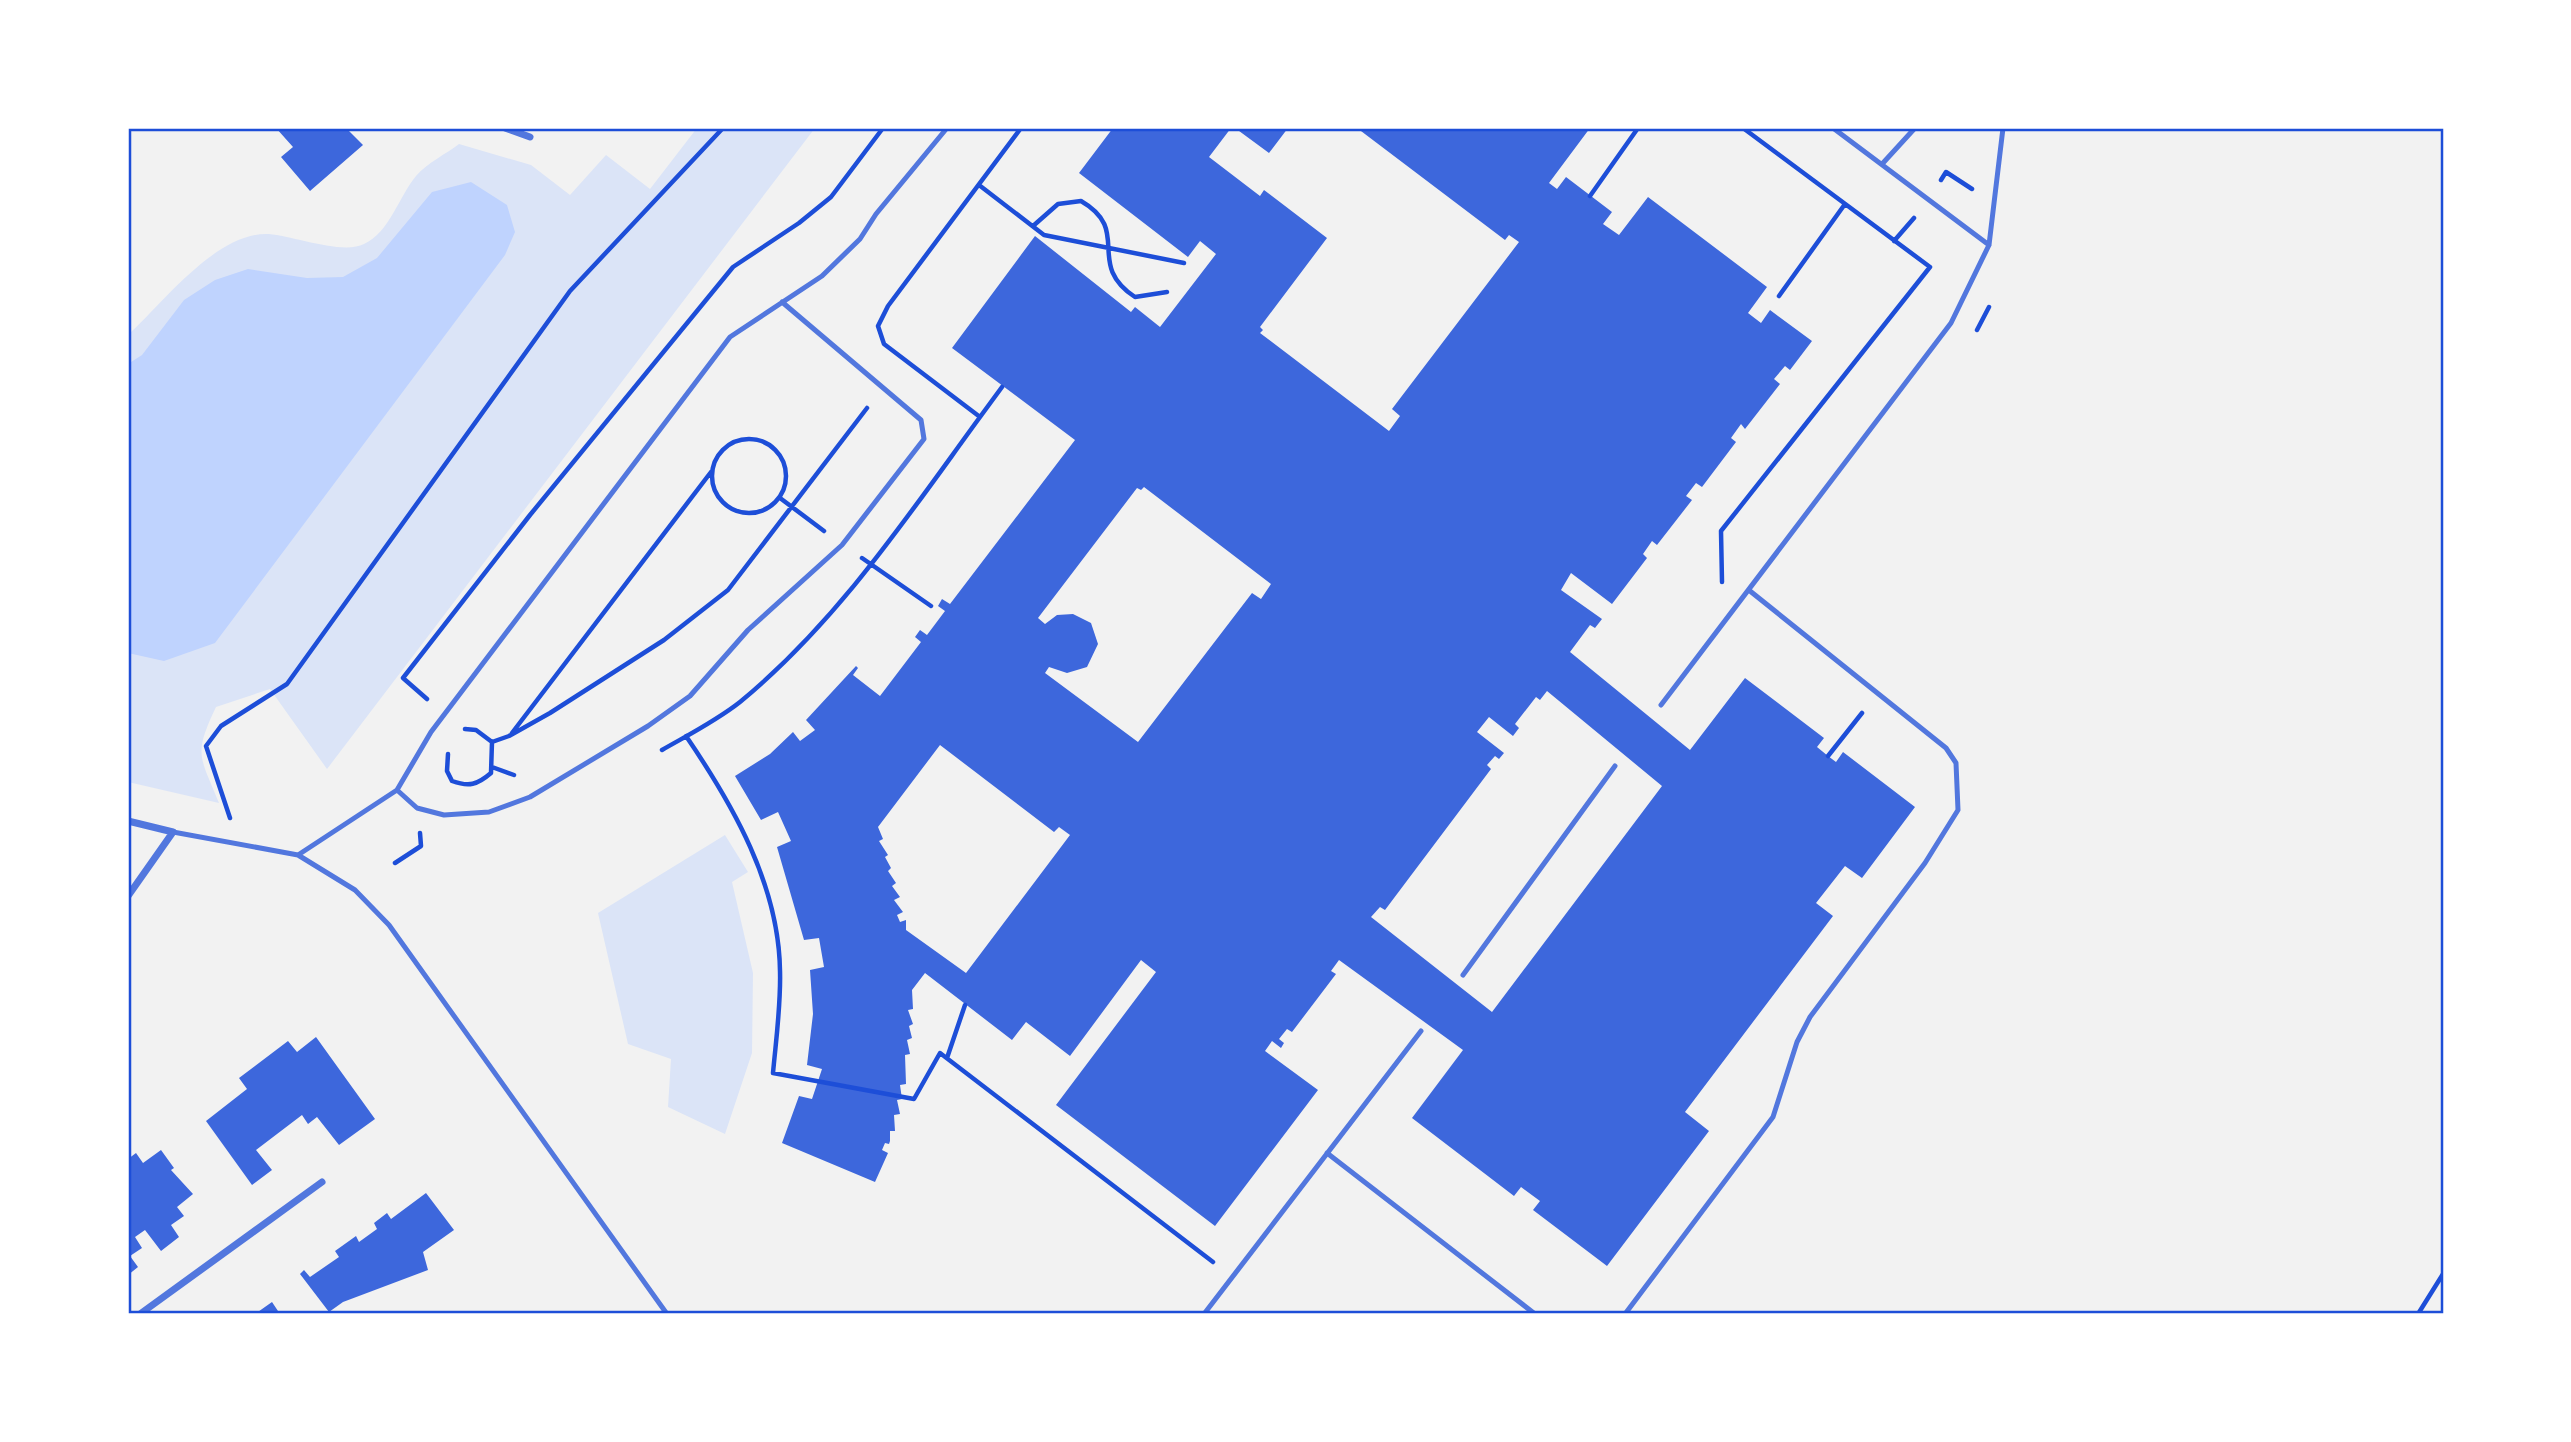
<svg xmlns="http://www.w3.org/2000/svg" width="2571" height="1442" font-family="Karla,sans-serif">
<style>
.green{fill:#dbe4f7}
.water{fill:#bfd3fe}
.building{fill:#3d67dc;fill-rule:evenodd}
.lines{fill:none;stroke-linecap:round;stroke-linejoin:round}
.path{stroke:#1d4ed8;stroke-width:4.5}
.service{stroke:#5277de;stroke-width:5}
.minor{stroke:#5277de;stroke-width:7}
.neatline{fill:none;stroke:#1d4ed8;stroke-width:2.5}
</style>
<rect width="100%" height="100%" fill="#f2f2f2"/>
<!-- green -->
<path class="green" d="M 697,128 L 815,128 L 327,769 L 270,689 L 216,707 C 193,755 200,756 219,803 L 128,782 L 128,335 C 162,304 217,231 269,234 C 293,236 343,255 364,244 C 390,232 399,196 416,176 C 427,163 446,154 459,144 L 531,165 L 570,195 L 606,155 L 650,189 Z
M 725,835 L 748,872 L 732,882 L 753,973 L 752,1053 L 725,1134 L 668,1107 L 671,1059 L 628,1044 L 598,913 Z"/>
<!-- water -->
<path class="water" d="M 471,182 L 507,205 L 515,232 L 505,255 L 215,643 L 164,661 L 128,653 L 128,364 L 142,355 L 184,300 L 215,280 L 248,269 L 307,278 L 343,277 L 377,258 L 432,192 Z"/>
<!-- building -->
<path class="building" d="M 276,128 L 346,128 L 363,145 L 310,191 L 281,157 L 293,147 Z
M 1113,128 L 1231,128 L 1209,157 L 1260,196 L 1264,190 L 1327,238 L 1260,327 L 1263,330 L 1260,333 L 1389,431 L 1400,416 L 1392,409 L 1519,242 L 1509,235 L 1505,240 L 1357,128 L 1590,128 L 1549,183 L 1557,189 L 1566,177 L 1612,212 L 1603,224 L 1619,235 L 1648,197 L 1767,287 L 1748,313 L 1761,323 L 1770,310 L 1812,341 L 1790,370 L 1785,366 L 1774,379 L 1780,384 L 1745,429 L 1741,424 L 1731,438 L 1736,442 L 1702,487 L 1696,483 L 1686,496 L 1692,500 L 1657,545 L 1652,541 L 1643,554 L 1647,558 L 1612,604 L 1571,573 L 1561,590 L 1602,619 L 1595,628 L 1590,625 L 1570,652 L 1690,750 L 1745,678 L 1824,738 L 1817,747 L 1828,756 L 1836,762 L 1843,752 L 1915,807 L 1862,878 L 1845,866 L 1816,903 L 1833,916 L 1685,1112 L 1709,1131 L 1607,1266 L 1533,1210 L 1540,1201 L 1521,1187 L 1514,1196 L 1412,1118 L 1463,1050 L 1339,960 L 1331,971 L 1336,974 L 1292,1032 L 1287,1029 L 1279,1039 L 1284,1043 L 1281,1048 L 1272,1041 L 1265,1051 L 1318,1090 L 1215,1226 L 1056,1105 L 1156,972 L 1141,960 L 1070,1056 L 1026,1022 L 1012,1040 L 925,973 L 912,990 L 913,1009 L 908,1010 L 913,1024 L 909,1026 L 912,1038 L 907,1040 L 910,1054 L 905,1055 L 906,1084 L 900,1085 L 902,1099 L 897,1100 L 900,1114 L 894,1115 L 895,1131 L 890,1131 L 890,1141 L 889,1144 L 885,1143 L 882,1150 L 888,1153 L 875,1182 L 782,1143 L 799,1096 L 812,1099 L 822,1069 L 807,1065 L 813,1014 L 810,970 L 824,967 L 819,938 L 804,940 L 777,847 L 791,841 L 778,812 L 761,820 L 735,776 L 770,754 L 793,732 L 800,741 L 815,730 L 806,720 L 856,666 L 858,668 L 853,675 L 880,696 L 921,642 L 915,637 L 920,630 L 927,635 L 945,611 L 938,606 L 942,599 L 950,604 L 1075,440 L 952,348 L 1035,236 L 1131,312 L 1135,307 L 1160,327 L 1216,254 L 1200,241 L 1188,257 L 1079,173 ZM 1144,487 L 1271,584 L 1261,599 L 1252,593 L 1138,742 L 1045,673 L 1049,667 L 1067,673 L 1087,667 L 1098,644 L 1091,623 L 1073,614 L 1057,615 L 1045,624 L 1038,618 L 1137,488 L 1141,490 ZM 1547,691 L 1662,786 L 1492,1012 L 1371,917 L 1380,907 L 1385,910 L 1491,769 L 1487,765 L 1495,756 L 1499,759 L 1504,753 L 1477,732 L 1489,717 L 1513,736 L 1519,728 L 1515,724 L 1536,697 L 1540,700 ZM 940,745 L 1054,832 L 1059,827 L 1070,835 L 966,973 L 906,930 L 906,920 L 900,922 L 897,915 L 903,912 L 894,900 L 900,897 L 892,886 L 896,883 L 888,871 L 891,868 L 885,857 L 888,855 L 879,841 L 883,839 L 878,827 Z
M 1235,128 L 1288,128 L 1269,153 Z
M 316,1037 L 375,1119 L 339,1145 L 317,1117 L 308,1124 L 302,1115 L 256,1150 L 272,1170 L 252,1185 L 206,1121 L 247,1089 L 239,1078 L 288,1041 L 297,1052 Z
M 161,1150 L 174,1168 L 171,1170 L 193,1194 L 177,1207 L 184,1216 L 171,1225 L 179,1237 L 161,1251 L 145,1230 L 135,1237 L 142,1248 L 130,1256 L 138,1267 L 128,1275 L 128,1159 L 136,1153 L 143,1163 Z
M 426,1193 L 454,1230 L 423,1252 L 428,1270 L 343,1302 L 329,1312 L 300,1274 L 304,1270 L 310,1277 L 339,1257 L 335,1251 L 356,1236 L 359,1242 L 377,1229 L 374,1223 L 387,1213 L 391,1219 Z
M 272,1302 L 280,1314 L 255,1314 Z"/>
<g class="lines">
<!-- path -->
<path class="path" d="M 1941,180 L 1946,172 L 1972,189
M 979,185 L 1044,235 L 1184,263
M 1590,196 L 1638,128
M 1033,226 L 1058,204 L 1081,201 C 1133,231 1084,263 1135,297 L 1167,292
M 1894,241 L 1914,218
M 1779,296 L 1845,204
M 1977,330 L 1989,307
M 980,417 L 1002,387
M712 476a37 37 0 1 1 74 0a37 37 0 1 1-74 0Z
M 780,498 L 824,531
M 862,558 L 931,606
M 1722,582 L 1721,531 L 1930,267 L 1743,128
M 427,699 L 403,678 L 530,515 L 733,267 L 799,223 L 831,197 L 883,128
M 465,729 L 476,730 L 492,742
M 512,733 L 711,472
M 686,736 C 733,805 779,885 780,971 C 781,1005 776,1040 773,1073 L 914,1099 L 940,1053 L 1213,1262
M 662,750 C 688,735 716,721 740,702 C 837,622 907,517 980,417 L 884,344 L 878,326 L 888,306 L 1021,128
M 448,754 L 447,771 L 452,781 C 469,787 477,785 491,773 L 492,742 L 509,736 L 550,713 L 664,640 L 728,590 L 867,408
M 1828,756 L 1862,713
M 492,767 L 514,775
M 230,818 L 206,746 L 221,726 L 287,684 L 570,291 L 723,128
M 395,863 L 421,846 L 420,833
M 947,1058 L 965,1005
M 2418,1314 L 2443,1274"/>
<!-- service -->
<path class="service" d="M 1833,128 L 1989,245
M 1883,163 L 1915,128
M 1661,705 L 1951,323 L 1989,245 L 2003,128
M 397,790 L 417,808 L 444,815 L 489,812 L 530,797 L 648,726 L 690,696 L 748,630 L 842,545 L 924,439 L 921,420 L 782,302
M 173,832 L 298,855 L 355,890 L 389,925 L 667,1314
M 298,855 L 397,790 L 431,732 L 730,337 L 822,276 L 860,239 L 876,214 L 947,128
M 1463,975 L 1615,766
M 1327,1153 L 1535,1314
M 1204,1314 L 1421,1031
M 1625,1314 L 1773,1117 L 1797,1042 L 1810,1017 L 1925,863 L 1958,810 L 1956,763 L 1946,748 L 1750,591"/>
<!-- minor -->
<path class="minor" d="M 505,128 L 530,137
M 128,821 L 173,832 L 128,896
M 140,1314 L 322,1182"/>
</g>
<!-- border -->
<rect width="2571" height="1442" fill="none" stroke="#ffffff" stroke-width="259"/>
<rect x="130" y="130" width="2312" height="1182" class="neatline"/>
</svg>
